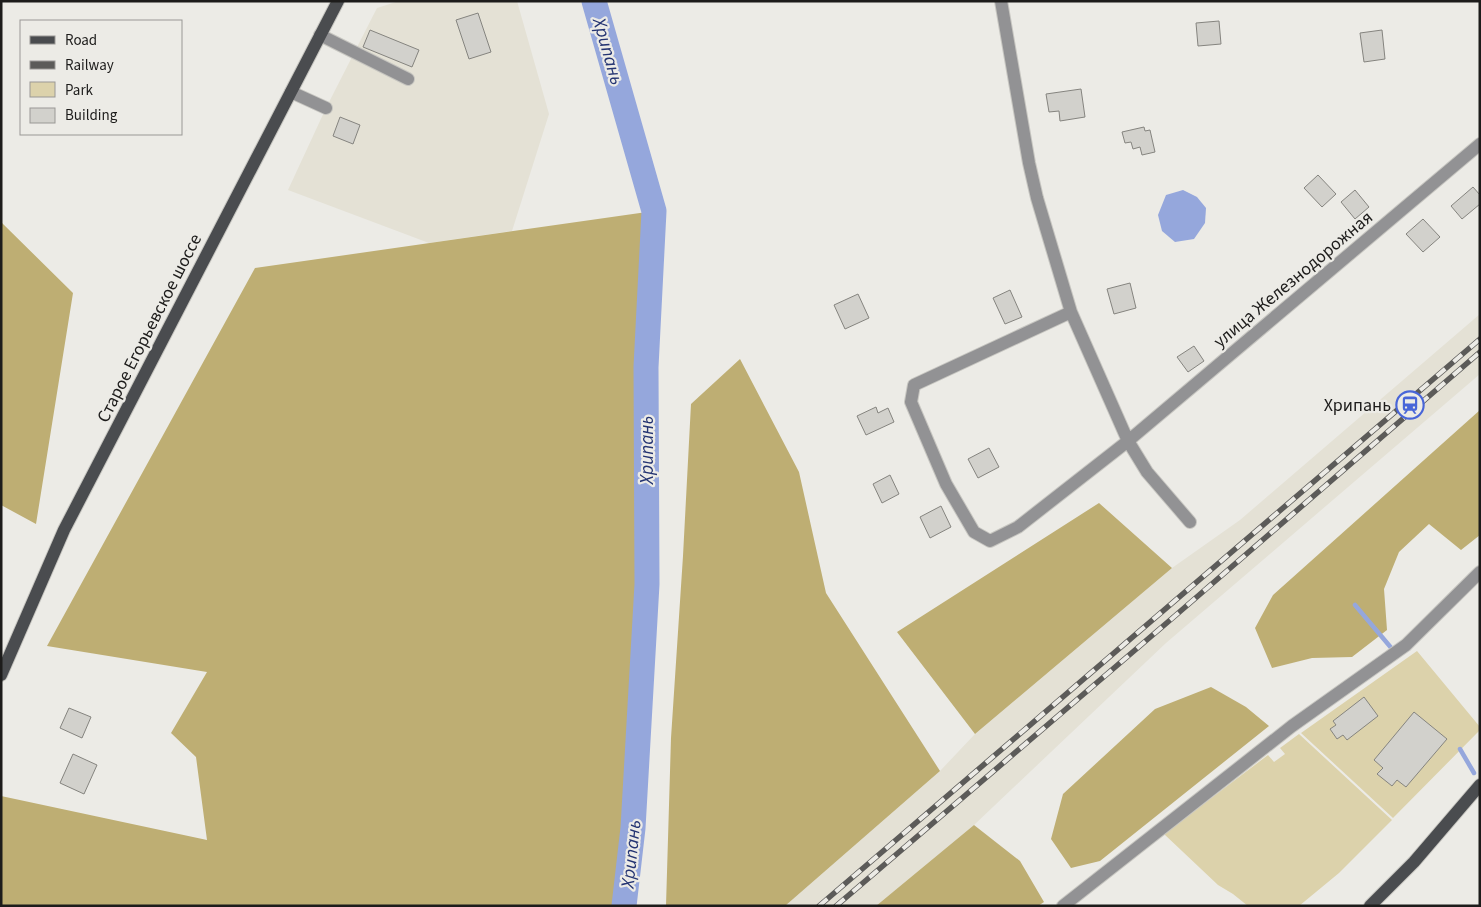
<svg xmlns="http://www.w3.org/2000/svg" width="1481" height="907" font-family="'Source Sans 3',sans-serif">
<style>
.built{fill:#e4e1d5}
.green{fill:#dcd2ab}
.forest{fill:#beae73}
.water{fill:#95a7dc}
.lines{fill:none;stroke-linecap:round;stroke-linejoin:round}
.stream{stroke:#95a7dc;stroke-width:4.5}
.river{stroke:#95a7dc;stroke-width:25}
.building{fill:#d2d1cc;stroke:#85847f}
.minor-casing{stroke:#c7c6c1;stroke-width:14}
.major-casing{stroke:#c7c6c1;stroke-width:14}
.minor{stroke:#929294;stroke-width:12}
.major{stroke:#4a4c4f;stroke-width:12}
.rail-casing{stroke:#5c5b59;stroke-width:5.5}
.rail{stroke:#ecebe6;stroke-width:4;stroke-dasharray:11;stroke-linecap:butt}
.labels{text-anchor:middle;stroke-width:4.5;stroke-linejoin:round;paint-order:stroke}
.street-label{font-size:18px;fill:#1d1c1b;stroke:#ecebe6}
.poi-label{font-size:18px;fill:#1d1c1b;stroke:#ecebe6;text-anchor:end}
.water-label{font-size:19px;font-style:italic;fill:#243472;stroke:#ecebe6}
</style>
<rect width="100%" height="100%" fill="#ecebe6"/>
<!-- built -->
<path class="built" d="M 399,1 L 517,1 L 549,114 L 512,231 L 429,243 L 288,190 L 326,108 L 377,8 Z
M 1480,314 L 1480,374 L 1166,643 L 974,825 L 876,906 L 785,906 L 940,771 L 975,734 L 1172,568 L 1240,520 Z"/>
<!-- green -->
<path class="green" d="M 1417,651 L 1480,727 L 1480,730 L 1393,818 L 1301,733 Z
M 1299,734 L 1392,820 L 1339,873 L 1299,906 L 1248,906 L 1233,894 L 1218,885 L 1164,834 L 1268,755 L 1274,762 L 1285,754 L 1280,748 Z"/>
<!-- forest -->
<path class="forest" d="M 654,211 L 646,367 L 647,584 L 633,828 L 624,906 L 1,906 L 1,796 L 207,840 L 196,757 L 171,733 L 207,672 L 47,646 L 255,268 Z
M 1,222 L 73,293 L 36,524 L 1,505 Z
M 740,359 L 799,472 L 826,593 L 940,771 L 785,906 L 666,906 L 671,738 L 683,556 L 691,404 Z
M 1480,410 L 1480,535 L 1461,550 L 1429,524 L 1399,552 L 1384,589 L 1387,630 L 1352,657 L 1312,658 L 1272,668 L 1255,628 L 1273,595 Z
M 1099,503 L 1172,568 L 975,734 L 897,632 Z
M 1211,687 L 1246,707 L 1269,726 L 1100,861 L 1071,868 L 1051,839 L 1063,794 L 1155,709 Z
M 974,825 L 1020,861 L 1044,902 L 1038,906 L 876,906 Z"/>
<!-- water -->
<path class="water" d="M 1183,190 L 1197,197 L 1206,208 L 1205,223 L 1194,239 L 1175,242 L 1162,231 L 1158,215 L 1166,195 Z"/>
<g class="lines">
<!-- stream -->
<path class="stream" d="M 1355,605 L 1393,650
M 1460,749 L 1474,773"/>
<!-- river -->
<path class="river" d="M 594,1 L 654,211 L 646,367 L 647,584 L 633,828 L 624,906"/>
</g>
<!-- building -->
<path class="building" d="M 478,13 L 491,52 L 469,59 L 456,20 Z
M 1219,21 L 1221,44 L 1198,46 L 1196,23 Z
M 370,30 L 419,50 L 412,67 L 363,47 Z
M 1382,30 L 1385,59 L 1364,62 L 1360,33 Z
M 1081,89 L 1085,117 L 1060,121 L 1059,111 L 1049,112 L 1046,94 Z
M 340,117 L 360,125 L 353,144 L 333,136 Z
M 1144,127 L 1145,131 L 1150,130 L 1155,152 L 1142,155 L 1140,147 L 1133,149 L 1131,142 L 1125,143 L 1122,132 Z
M 1318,175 L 1336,194 L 1322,207 L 1304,188 Z
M 1473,187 L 1480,195 L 1480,204 L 1462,219 L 1451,206 Z
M 1355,190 L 1369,207 L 1355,219 L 1341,202 Z
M 1423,219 L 1440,237 L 1423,252 L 1406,234 Z
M 1130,283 L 1136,308 L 1114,314 L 1107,289 Z
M 1010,290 L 1022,317 L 1005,324 L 993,298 Z
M 858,294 L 869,318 L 845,329 L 834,305 Z
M 1194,346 L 1204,361 L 1188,372 L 1177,357 Z
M 876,407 L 878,413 L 888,408 L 894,422 L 866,435 L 857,416 Z
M 989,448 L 999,467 L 978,478 L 968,459 Z
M 890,475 L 899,494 L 882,503 L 873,484 Z
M 941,506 L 951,527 L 930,538 L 920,517 Z
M 1364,697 L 1378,716 L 1347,740 L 1343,735 L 1337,739 L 1330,729 L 1336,725 L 1333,721 Z
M 69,708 L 91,717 L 82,738 L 60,728 Z
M 1414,712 L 1447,739 L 1406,787 L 1397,780 L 1392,786 L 1377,774 L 1383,768 L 1374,760 Z
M 73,754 L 97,765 L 84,794 L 60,783 Z"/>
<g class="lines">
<!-- minor casing -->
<g class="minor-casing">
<path id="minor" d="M 1001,1 L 1029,163 L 1037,198 L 1071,312 L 1128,441 L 1147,472 L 1190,522
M 320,35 L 408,79
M 291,92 L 326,108
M 1071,312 L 914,385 L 911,402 L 946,484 L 974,532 L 990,541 L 1018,527 L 1128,441 L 1480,144
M 1063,906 L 1292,726 L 1406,645 L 1480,572"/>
</g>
<!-- major casing -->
<g class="major-casing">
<path id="major" d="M 1,675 L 64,530 L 338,1
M 1370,906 L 1414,862 L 1480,785"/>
</g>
<!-- minor -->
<use href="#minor" class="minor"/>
<!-- major -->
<use href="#major" class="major"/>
<!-- rail casing -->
<g class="rail-casing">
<path id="rail" d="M 819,906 L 1480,339
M 836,906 L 1176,615 L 1480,352"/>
</g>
<!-- rail -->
<use href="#rail" class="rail"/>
</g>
<!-- icons -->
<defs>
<g id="station-ring" transform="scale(1.4375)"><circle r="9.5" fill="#ecebe6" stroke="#4865d8" stroke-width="1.5"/><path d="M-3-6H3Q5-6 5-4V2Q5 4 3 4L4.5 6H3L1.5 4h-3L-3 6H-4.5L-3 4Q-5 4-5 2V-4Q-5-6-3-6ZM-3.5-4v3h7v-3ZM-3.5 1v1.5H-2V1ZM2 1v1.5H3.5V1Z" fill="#4865d8"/></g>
</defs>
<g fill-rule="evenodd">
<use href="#station-ring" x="1410" y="405"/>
</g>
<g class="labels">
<!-- street labels -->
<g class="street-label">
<text transform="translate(1293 279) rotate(-40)" y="6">улица Железнодорожная</text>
<text transform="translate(149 328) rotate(-63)" y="6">Старое Егорьевское шоссе</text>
</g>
<!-- poi labels -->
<g class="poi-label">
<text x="1391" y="411">Хрипань</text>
</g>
<!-- water labels -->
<g class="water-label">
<text transform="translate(609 51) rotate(74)" y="7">Хрипань</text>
<text transform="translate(646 450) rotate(-90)" y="7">Хрипань</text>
<text transform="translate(630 854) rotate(-84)" y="7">Хрипань</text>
</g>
</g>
<!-- border -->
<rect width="1481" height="907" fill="none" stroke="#1d1c1b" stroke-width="5"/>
<!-- legend -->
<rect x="20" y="20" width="162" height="115" fill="#ecebe6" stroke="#999895"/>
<rect x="30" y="36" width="25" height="8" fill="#4a4c4f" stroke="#999895"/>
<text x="65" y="45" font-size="15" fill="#1d1c1b">Road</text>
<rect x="30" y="61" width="25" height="8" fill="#5c5b59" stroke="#999895"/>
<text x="65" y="70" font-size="15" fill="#1d1c1b">Railway</text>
<rect x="30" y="82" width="25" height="15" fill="#dcd2ab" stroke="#999895"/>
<text x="65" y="95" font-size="15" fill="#1d1c1b">Park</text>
<rect x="30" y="108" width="25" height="15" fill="#d2d1cc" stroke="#999895"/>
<text x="65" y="120" font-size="15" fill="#1d1c1b">Building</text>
</svg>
